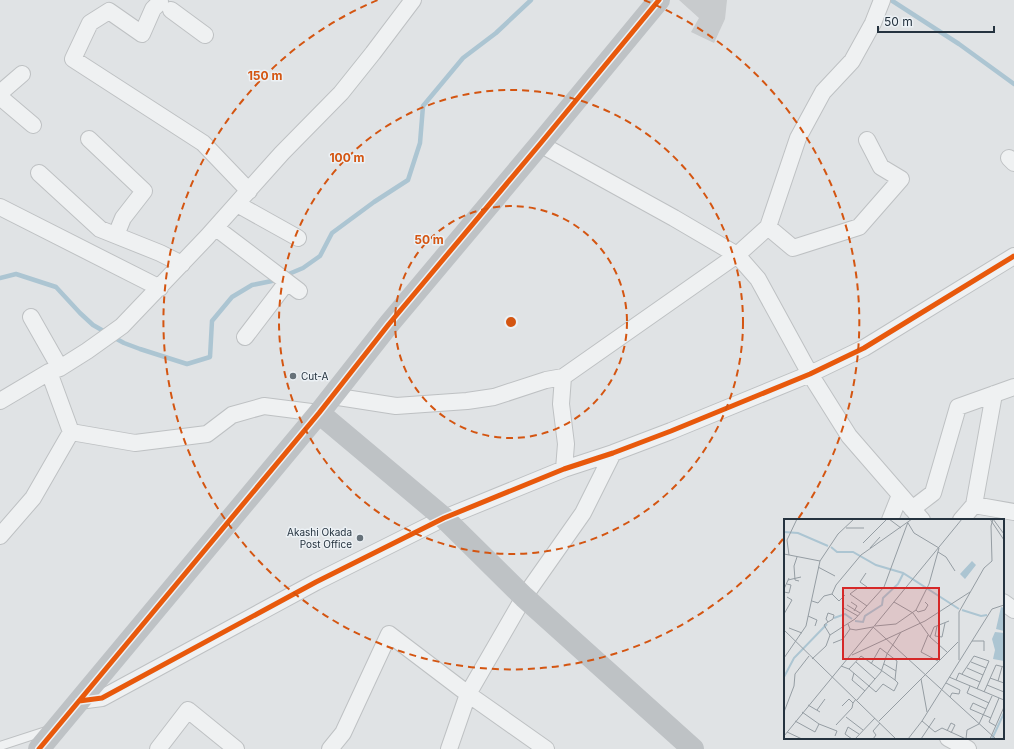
<svg xmlns="http://www.w3.org/2000/svg" width="1014" height="749" font-family="Inter,sans-serif">
<style>
.lines{fill:none;stroke-linecap:round;stroke-linejoin:round}
.stream{stroke:#acc5d2;stroke-width:4.5}
.building{fill:#c8cbcd}
.lane-casing{stroke:#bec1c3;stroke-width:10}
.street-casing{stroke:#bec1c3;stroke-width:18}
.lane{stroke:#eff1f2;stroke-width:8}
.street{stroke:#eff1f2;stroke-width:16}
.secondary{stroke:#bec2c5;stroke-width:22}
.cycleway-casing{stroke:#ecf1f5;stroke-width:8}
.cycleway{stroke:#e8590c;stroke-width:5}
.ring{fill:none;stroke:#d45511;stroke-width:2;stroke-dasharray:7 5}
.poi-dot{fill:#667179;stroke:#ecf1f5;stroke-width:1.5}
.labels{text-anchor:middle;stroke-width:3;stroke-linejoin:round;paint-order:stroke}
.poi-label{font-size:10px;fill:#25333f;stroke:#ecf1f5;text-anchor:start}
.inset-river{fill:none;stroke:#acc5d2;stroke-width:2}
.inset-road{fill:none;stroke:#959da3;stroke-width:1}
.view{fill:#d62828;fill-opacity:0.15;stroke:#d62828;stroke-width:2}
.inset-edge{fill:none;stroke:#25333f;stroke-width:2}
.centre{fill:#d45511;stroke:#ecf1f5;stroke-width:2}
.ring-label{font-size:12px;text-anchor:middle;font-weight:bold;fill:#d45511;stroke:#ecf1f5;stroke-width:3;stroke-linejoin:round;paint-order:stroke}
</style>
<rect width="100%" height="100%" fill="#e0e3e5"/>
<g class="lines">
<!-- stream -->
<path class="stream" d="M 891,0 L 959,44 L 1014,84
M 284,276 L 303,268 L 320,256 L 332,233 L 374,202 L 408,180 L 420,143 L 423,106 L 463,58 L 496,33 L 531,0
M 0,278 L 16,274 L 56,287 L 80,313 L 93,325 L 107,333
M 113,337 L 124,343 L 140,349 L 187,364 L 210,357 L 212,321 L 232,297 L 252,285 L 272,281 L 277,279"/>
</g>
<!-- building -->
<path class="building" d="M 679,0 L 727,0 L 725,19 L 714,43 L 691,32 L 699,18 Z"/>
<g class="lines">
<!-- lane casing -->
<g class="lane-casing">
<path id="lane" d="M 0,746 L 46,731"/>
</g>
<!-- street casing -->
<g class="street-casing">
<path id="street" d="M 160,2 L 153,9 L 142,34 L 109,11 L 90,23 L 73,59 L 203,143 L 249,191
M 171,10 L 205,35
M 0,93 L 22,74
M 0,97 L 33,125
M 89,139 L 144,191 L 123,218 L 116,235
M 540,144 L 674,218 L 737,255 L 758,279 L 810,374 L 849,436 L 922,520
M 1009,158 L 1014,163
M 39,173 L 100,229 L 160,253 L 182,264
M 237,204 L 298,238
M 0,207 L 160,288
M 768,227 L 793,248 L 859,227 L 901,179 L 881,167 L 867,140
M 216,228 L 299,291
M 31,317 L 60,368
M 245,337 L 287,282
M 49,372 L 71,432 L 135,443 L 207,434 L 232,415 L 264,406 L 319,413
M 563,377 L 561,404 L 566,444 L 564,469
M 994,394 L 974,505 L 1014,512
M 332,396 L 396,406 L 467,401 L 494,397 L 546,380 L 563,377 L 737,255 L 768,227 L 798,138 L 823,92 L 852,61 L 873,23 L 882,0
M 0,401 L 49,372 L 60,368 L 87,351 L 122,326 L 207,237 L 282,153 L 341,93 L 373,53 L 413,0
M 912,509 L 933,493 L 958,407 L 1014,387
M 890,520 L 900,495
M 961,520 L 974,505
M 0,536 L 33,498 L 71,432
M 1003,602 L 1014,610
M 79,701 L 102,698 L 316,582 L 444,518 L 564,469 L 613,453 L 671,431 L 810,374 L 864,348 L 1014,256
M 948,738 L 968,749
M 158,749 L 188,710 L 236,749
M 330,749 L 343,733 L 389,634 L 468,694 L 546,749
M 449,749 L 468,694 L 524,597 L 583,513 L 613,453"/>
</g>
<!-- lane -->
<use href="#lane" class="lane"/>
<!-- street -->
<use href="#street" class="street"/>
<!-- secondary -->
<path class="secondary" d="M 319,413 L 444,518 L 524,597 L 693,749
M 39,749 L 319,413 L 389,324 L 540,144 L 659,0"/>
<!-- cycleway casing -->
<g class="cycleway-casing">
<path id="cycleway" d="M 79,701 L 102,698 L 316,582 L 444,518 L 564,469 L 613,453 L 671,431 L 810,374 L 864,348 L 1014,256
M 39,749 L 319,413 L 389,324 L 540,144 L 659,0"/>
</g>
<!-- cycleway -->
<use href="#cycleway" class="cycleway"/>
</g>
<!-- distance rings -->
<g class="ring">
<circle cx="511" cy="322" r="116"/>
<circle cx="511" cy="322" r="232"/>
<path d="M783 539A348 348 0 1 1 378 0M644 0A348 348 0 0 1 798 519"/>
</g>
<!-- markers -->
<g class="poi-dot">
<circle cx="293" cy="376" r="4"/>
<circle cx="360" cy="538" r="4"/>
</g>
<g class="labels">
<!-- poi labels -->
<g class="poi-label">
<text x="301" y="380">Cut-A</text>
<text x="352" y="536" text-anchor="end">Akashi Okada<tspan x="352" dy="12">Post Office</tspan></text>
</g>
</g>
<!-- overview -->
<g transform="translate(784 519)">
<rect width="220" height="220" fill="#e0e3e5"/>
<path d="M 188,42 L 192,46 L 181,60 L 176,55 ZM 217,88 L 220,89 L 220,112 L 212,110 ZM 211,113 L 220,114 L 220,142 L 209,140 L 211,131 L 208,120 Z" fill="#acc5d2"/>
<path class="inset-river" d="M 0,13 L 14,14 L 44,27M 47,28 L 53,33 L 69,33 L 92,46 L 119,54 L 175,90M 178,91 L 197,97 L 203,96M 50,99 L 61,95 L 68,100M 71,102 L 79,103 L 81,97 L 98,86 L 99,79 L 114,65 L 119,55M 0,158 L 10,139 L 43,105M 208,220 L 220,194"/>
<path class="inset-road" d="M 105,0 L 117,9M 206,0 L 220,21M 209,0 L 220,15M 124,4 L 130,14 L 155,29M 62,9 L 80,9M 79,24 L 103,0M 86,29 L 96,18M 154,33 L 162,38 L 171,52M 0,35 L 36,42M 5,36 L 3,21 L 13,0M 13,38 L 10,47 L 11,61 L 15,62M 34,48 L 51,57M 82,54 L 76,63 L 83,68M 4,61 L 17,58M 74,69 L 66,75 L 83,87M 0,70 L 5,59M 0,73 L 5,74 L 7,66 L 3,65M 48,75 L 55,82 L 61,76M 28,82 L 34,84 L 40,77 L 48,75 L 52,66 L 77,36 L 128,0M 67,83 L 73,87 L 70,92M 110,83 L 129,94 L 146,118 L 163,133M 63,86 L 76,94M 58,88 L 74,97M 132,91 L 134,93 L 141,91 L 144,86 L 141,83M 0,95 L 8,81 L 3,78M 24,97 L 33,101 L 31,107M 44,103 L 42,100 L 44,94 L 50,96 L 49,100 L 44,103 L 40,106 L 46,116M 64,105 L 66,110 L 72,111 L 89,108 L 212,220M 91,107 L 112,105 L 132,91 L 145,65 L 155,29M 153,107 L 151,117 L 158,118 L 161,104M 5,109 L 18,114M 0,111 L 112,220M 144,116 L 137,133 L 154,142M 146,118 L 150,108 L 165,102M 188,122 L 200,122 L 200,132M 49,124 L 59,120 L 66,110M 68,136 L 141,102 L 186,73M 0,139 L 22,107 L 36,42 L 54,15 L 70,0M 28,140 L 42,127 L 46,116 L 71,100 L 100,68 L 124,3M 175,141 L 175,93 L 200,49 L 208,42 L 207,7 L 209,0M 72,143 L 91,160M 187,143 L 202,149M 100,145 L 112,152M 57,147 L 65,150 L 92,173 L 99,165 L 110,172 L 114,164 L 111,161 L 113,142 L 96,129 L 87,145M 183,149 L 199,156M 65,150 L 77,137 L 111,161M 70,154 L 68,161 L 81,172M 178,155 L 190,137 L 205,142 L 193,170M 165,158 L 220,181M 206,159 L 220,164M 137,160 L 143,193M 172,161 L 175,154 L 196,163M 214,162 L 218,148M 162,164 L 176,171 L 175,175 L 168,174 L 166,178M 203,166 L 220,173M 186,167 L 183,174 L 205,184M 200,173 L 212,146 L 220,148M 73,181 L 97,153 L 103,135 L 117,113M 24,186 L 36,193M 58,187 L 65,180 L 69,184 L 72,180M 202,190 L 189,184 L 186,190 L 207,199M 33,191 L 41,180M 0,193 L 10,167 L 11,155 L 25,137M 62,198 L 79,211M 11,202 L 31,213 L 35,205 L 18,193M 95,202 L 174,123M 138,202 L 151,213 L 158,209 L 182,220M 35,205 L 53,212 L 51,217M 52,206 L 68,189 L 69,184M 212,207 L 205,203 L 215,179M 163,212 L 167,204 L 171,206 L 167,214M 3,213 L 18,220M 0,217 L 178,0M 68,220 L 61,215 L 64,208 L 75,215M 71,220 L 91,199M 89,220 L 92,216 L 89,212 L 96,204M 124,220 L 138,202 L 208,90 L 220,86M 137,220 L 151,199M 182,220 L 183,211 L 195,205 L 208,177M 206,220 L 220,188"/>
<path class="view" d="M 59,69 L 155,69 L 155,140 L 59,140 Z"/>
<rect width="220" height="220" class="inset-edge"/>
</g>
<circle cx="511" cy="322" r="6" class="centre"/>
<g class="ring-label">
<text x="265" y="80">150 m</text>
<text x="347" y="162">100 m</text>
<text x="429" y="244">50 m</text>
</g>
<!-- scale -->
<path d="M878 26v6h116v-6" fill="none" stroke="#25333f" stroke-width="2"/>
<text x="884" y="26" font-size="12" fill="#25333f" stroke="#ecf1f5" stroke-width="3" paint-order="stroke">50 m</text>
</svg>
